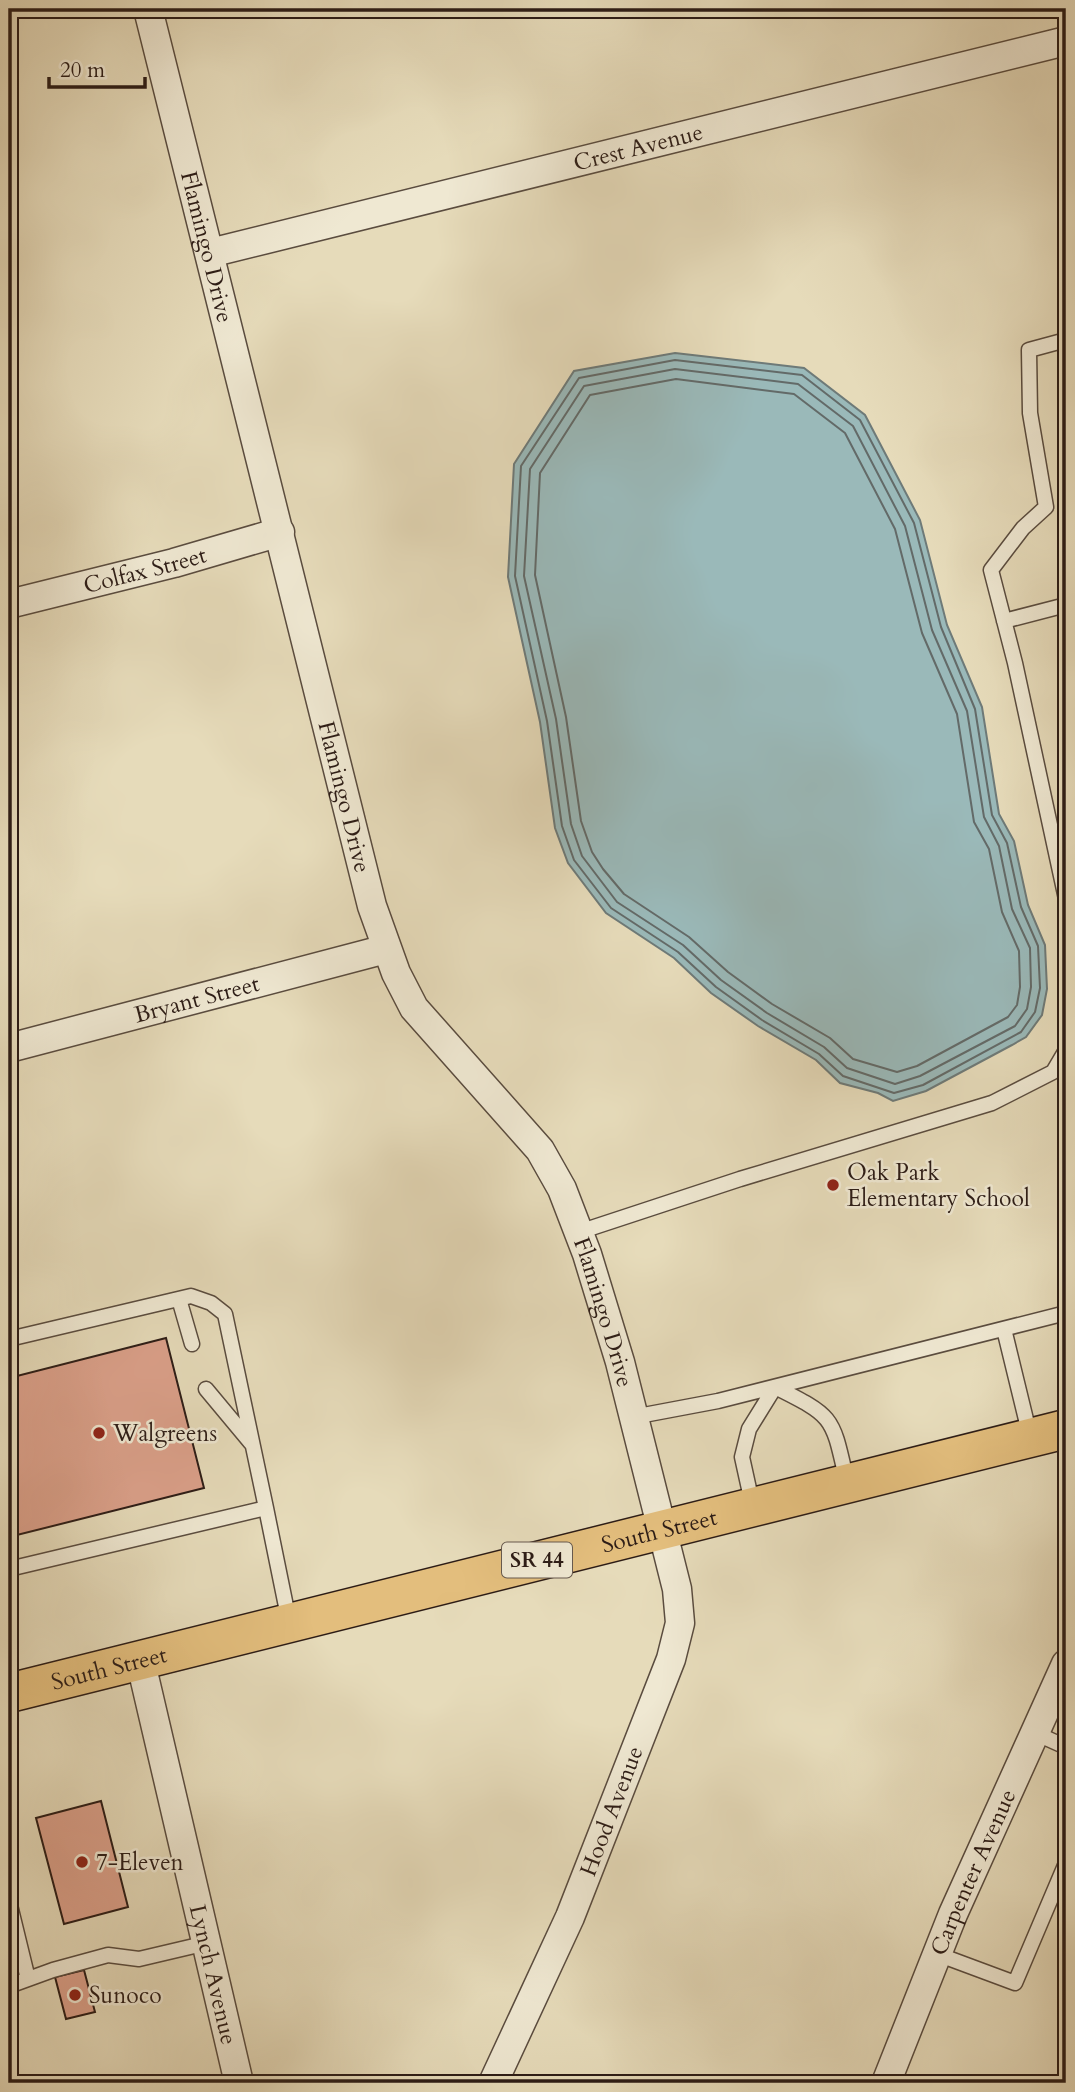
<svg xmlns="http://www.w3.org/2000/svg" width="1075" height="2092" font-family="Cardo,serif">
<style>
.water{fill:#9ab9b9;stroke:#6e7a78;stroke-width:2}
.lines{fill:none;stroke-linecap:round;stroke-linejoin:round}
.shore{stroke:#636a68;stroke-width:2}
.building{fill:#dba08a;stroke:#2c1c16;stroke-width:2}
.lane-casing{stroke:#5a4c3f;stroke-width:17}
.street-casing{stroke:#5a4c3f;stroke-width:31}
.primary-casing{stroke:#2c1c16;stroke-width:41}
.lane{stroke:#efe8d2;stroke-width:14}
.street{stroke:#efe8d2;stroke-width:28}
.primary{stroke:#e3be7d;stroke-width:38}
.poi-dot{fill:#8f2418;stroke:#efe8d2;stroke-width:2.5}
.labels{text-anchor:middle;stroke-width:5;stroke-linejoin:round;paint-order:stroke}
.shield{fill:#efe8d2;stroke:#66594e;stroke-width:2}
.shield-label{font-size:21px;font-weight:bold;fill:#2c1c16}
.street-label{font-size:23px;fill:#2c1c16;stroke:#efe8d2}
.poi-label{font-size:23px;fill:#2c1c16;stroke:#efe8d2;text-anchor:start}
</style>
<rect width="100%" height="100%" fill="#e6dbba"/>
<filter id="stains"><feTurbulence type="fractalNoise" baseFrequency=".00286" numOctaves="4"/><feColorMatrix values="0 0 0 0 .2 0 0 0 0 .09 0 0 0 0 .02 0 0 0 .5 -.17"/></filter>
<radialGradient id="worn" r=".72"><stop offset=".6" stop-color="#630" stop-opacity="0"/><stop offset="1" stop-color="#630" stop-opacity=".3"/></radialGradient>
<!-- water -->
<path class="water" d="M 675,353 L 804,368 L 865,415 L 920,520 L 947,625 L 982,707 L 999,814 L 1014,841 L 1028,905 L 1045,945 L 1047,989 L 1042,1015 L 1026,1037 L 1012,1045 L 926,1091 L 893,1101 L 878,1093 L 840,1083 L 816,1060 L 758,1026 L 711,993 L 674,958 L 606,913 L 568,863 L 555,828 L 540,722 L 508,577 L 514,464 L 574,371 Z"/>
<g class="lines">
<!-- shore -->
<path class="shore" d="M 675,360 L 802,375 L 860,420 L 914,523 L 941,627 L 975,709 L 992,815 L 1007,843 L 1021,907 L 1038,946 L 1040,988 L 1035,1012 L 1021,1032 L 923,1085 L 894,1093 L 843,1076 L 819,1054 L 762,1020 L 716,987 L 678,952 L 611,908 L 574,860 L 562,826 L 547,721 L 515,576 L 521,466 L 579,378 Z
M 675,369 L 798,384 L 853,426 L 905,526 L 932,630 L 967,711 L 984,817 L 999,846 L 1012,909 L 1030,948 L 1031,987 L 1027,1009 L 1015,1026 L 920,1076 L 895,1084 L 847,1068 L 824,1047 L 767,1013 L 721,980 L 683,945 L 617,902 L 582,856 L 571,824 L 556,719 L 524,576 L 530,469 L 584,386 Z
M 676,379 L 794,394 L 845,433 L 895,529 L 922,633 L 957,714 L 974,822 L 989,849 L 1002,912 L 1019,951 L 1020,987 L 1017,1005 L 1008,1017 L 917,1066 L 897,1072 L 853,1059 L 830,1038 L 772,1004 L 728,972 L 689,937 L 624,894 L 603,869 L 592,852 L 581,821 L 566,717 L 535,575 L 540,473 L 590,395 Z"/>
</g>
<!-- building -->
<path class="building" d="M 166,1338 L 204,1488 L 9,1537 L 9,1378 Z
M 101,1801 L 128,1907 L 64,1924 L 36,1818 Z
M 84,1970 L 95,2012 L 66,2019 L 55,1977 Z"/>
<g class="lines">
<!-- lane casing -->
<g class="lane-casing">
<path id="lane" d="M 1066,340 L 1029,350 L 1030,413 L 1046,507 L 1023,528 L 991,570 L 1015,663 L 1066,899
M 1004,621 L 1066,605
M 579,1232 L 740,1179 L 992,1103 L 1053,1072 L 1066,1050
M 179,1299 L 192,1344
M 1004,1329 L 1030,1436
M 9,1339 L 191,1296 L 211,1303 L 225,1314 L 266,1508
M 206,1389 L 251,1443
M 633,1417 L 718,1401 L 1066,1313
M 753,1507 L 742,1457 L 749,1429 L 775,1387 C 835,1417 832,1416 847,1482
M 9,1569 L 266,1508 L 289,1621
M 1035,1733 L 1066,1747
M 9,1901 L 28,1979
M 937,1954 L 1015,1983 L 1066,1863
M 9,1986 L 53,1970 L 108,1955 L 139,1959 L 207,1943"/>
</g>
<!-- street casing -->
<g class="street-casing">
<g id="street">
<path id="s1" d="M 148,9 L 372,906 L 396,973 L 414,1008 L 540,1150 L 562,1189 L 587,1254 L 620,1362 L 677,1589 L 680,1623 L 671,1659 L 570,1917 L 493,2083"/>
<path id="s2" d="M 210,253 L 1066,41"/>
<path id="s3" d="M 9,604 L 174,563 L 280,532"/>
<path id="s4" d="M 9,1048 L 386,949"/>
<path id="s5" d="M 140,1659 L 239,2083"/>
<path id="s6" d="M 886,2083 L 953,1914 L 1066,1664"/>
</g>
</g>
<!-- primary casing -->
<g class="primary-casing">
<g id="primary">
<path id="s7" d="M 9,1693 L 1066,1429"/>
</g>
</g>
<!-- lane -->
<use href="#lane" class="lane"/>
<!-- street -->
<use href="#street" class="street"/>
<!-- primary -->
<use href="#primary" class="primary"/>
</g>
<!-- markers -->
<g class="poi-dot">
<circle cx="833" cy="1185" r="7"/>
<circle cx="99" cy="1433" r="7"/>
<circle cx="82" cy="1862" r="7"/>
<circle cx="75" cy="1995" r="7"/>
</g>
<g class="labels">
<!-- shield labels -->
<rect class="shield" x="502" y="1542.5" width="70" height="35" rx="5"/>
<g class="shield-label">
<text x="537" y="1567">SR 44</text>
</g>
<!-- street labels -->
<g class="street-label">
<text dy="8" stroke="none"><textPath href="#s2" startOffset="441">Crest Avenue</textPath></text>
<text dy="8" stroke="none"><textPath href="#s1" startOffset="245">Flamingo Drive</textPath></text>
<text dy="8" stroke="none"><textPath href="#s3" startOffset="140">Colfax Street</textPath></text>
<text dy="8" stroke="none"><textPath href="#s1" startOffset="812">Flamingo Drive</textPath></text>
<text dy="8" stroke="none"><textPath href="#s4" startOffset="194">Bryant Street</textPath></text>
<text dy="8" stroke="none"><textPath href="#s1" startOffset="1400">Flamingo Drive</textPath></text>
<text dy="8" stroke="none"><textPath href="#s7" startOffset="670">South Street</textPath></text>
<text dy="8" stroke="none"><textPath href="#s7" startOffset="103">South Street</textPath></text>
<text transform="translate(611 1811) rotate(-69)" y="8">Hood Avenue</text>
<text dy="8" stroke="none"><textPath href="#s6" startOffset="228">Carpenter Avenue</textPath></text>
<text dy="8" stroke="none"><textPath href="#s5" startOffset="324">Lynch Avenue</textPath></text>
</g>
<!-- poi labels -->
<g class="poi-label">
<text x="847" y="1180">Oak Park<tspan x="847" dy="26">Elementary School</tspan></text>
<text x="113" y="1441">Walgreens</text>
<text x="96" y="1870">7-Eleven</text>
<text x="89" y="2003">Sunoco</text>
</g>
</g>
<!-- margin -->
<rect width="1075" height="2092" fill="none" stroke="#e6dbba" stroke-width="35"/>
<rect x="10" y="10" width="1054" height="2071" fill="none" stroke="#2c1c16" stroke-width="3.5"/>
<rect x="18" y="18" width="1040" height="2057" fill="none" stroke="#2c1c16" stroke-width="2"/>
<!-- scale -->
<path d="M49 77v10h96v-10" fill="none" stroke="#2c1c16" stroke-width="3.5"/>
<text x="60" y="77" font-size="21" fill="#2c1c16" stroke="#efe8d2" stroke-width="5" paint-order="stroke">20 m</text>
<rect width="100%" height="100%" filter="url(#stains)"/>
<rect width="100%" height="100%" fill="url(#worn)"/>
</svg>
